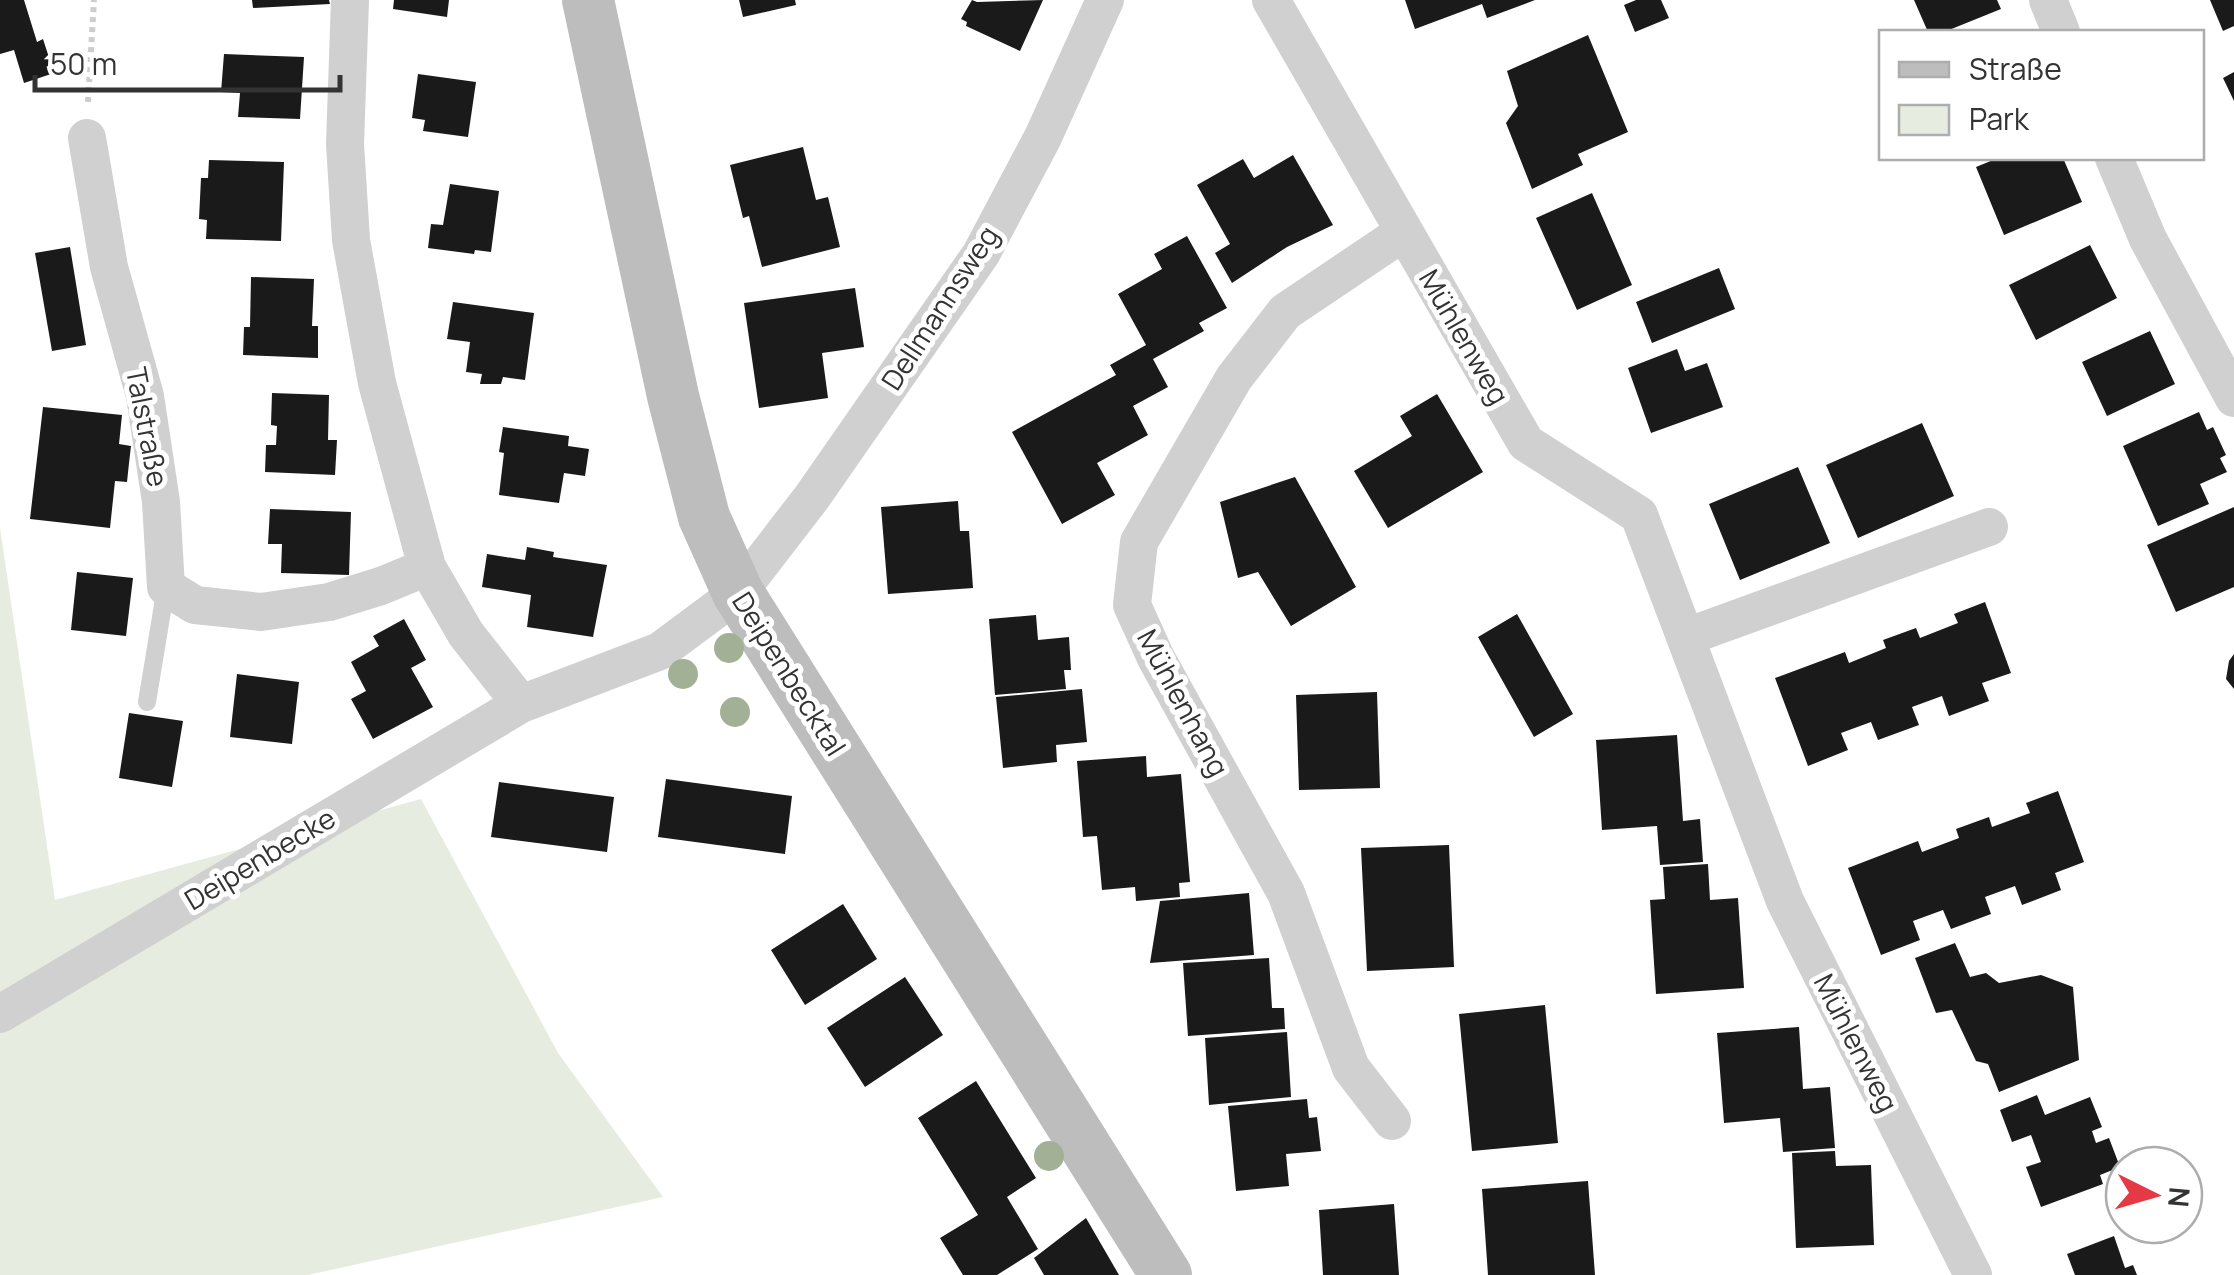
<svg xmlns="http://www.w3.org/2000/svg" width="2234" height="1275" font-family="Manrope,sans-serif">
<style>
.green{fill:#e6ecdf}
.building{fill:#1a1a1a}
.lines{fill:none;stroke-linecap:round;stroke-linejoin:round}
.path{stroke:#cdcdcd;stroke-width:6;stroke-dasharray:5 5;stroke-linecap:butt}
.lane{stroke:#d0d0d0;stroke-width:18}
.street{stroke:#d0d0d0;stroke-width:38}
.secondary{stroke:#bdbdbd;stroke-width:52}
.tree{fill:#a2b095}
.labels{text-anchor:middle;stroke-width:10;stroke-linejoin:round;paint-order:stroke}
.street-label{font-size:28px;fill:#333;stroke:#fff}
</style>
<rect width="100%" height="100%" fill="#fff"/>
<!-- green -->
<path class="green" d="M 0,528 L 55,900 L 421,799 L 558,1053 L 663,1197 L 308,1275 L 0,1275 Z"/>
<!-- building -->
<path class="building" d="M 0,0 L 24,0 L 37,42 L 43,39 L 54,73 L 24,83 L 14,50 L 0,54 Z
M 252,0 L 329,0 L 330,4 L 253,8 Z
M 394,0 L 449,0 L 447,17 L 393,9 Z
M 739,0 L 795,0 L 796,5 L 743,17 Z
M 972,0 L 977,2 L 1043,0 L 1020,51 L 966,26 L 967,22 L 961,19 Z
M 1405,0 L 1535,0 L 1487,18 L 1482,4 L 1415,29 Z
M 1636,0 L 1661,0 L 1669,18 L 1635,32 L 1624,5 Z
M 1914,0 L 1997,0 L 2001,9 L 1944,32 L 1928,32 Z
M 2210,0 L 2234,0 L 2234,26 L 2223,31 Z
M 1588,35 L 1628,132 L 1578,154 L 1583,165 L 1532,189 L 1506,123 L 1518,106 L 1507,71 Z
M 224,54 L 304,57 L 300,119 L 238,117 L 240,93 L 221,92 Z
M 2234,72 L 2234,101 L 2223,78 Z
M 418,74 L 476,82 L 468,137 L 423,131 L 425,120 L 412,118 Z
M 803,147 L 816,200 L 828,197 L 840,247 L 762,267 L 749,216 L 743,218 L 730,165 Z
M 1293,155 L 1333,225 L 1287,247 L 1232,283 L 1215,253 L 1230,244 L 1197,185 L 1243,159 L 1254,178 Z
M 1998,158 L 2063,158 L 2082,202 L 2004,235 L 1976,167 Z
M 209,160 L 284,162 L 281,241 L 206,239 L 207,220 L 199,219 L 201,178 L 208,178 Z
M 450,184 L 499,191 L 491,252 L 475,250 L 474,254 L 428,248 L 431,224 L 443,225 Z
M 1592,193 L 1632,285 L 1577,310 L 1536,218 Z
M 1187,236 L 1227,308 L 1199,323 L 1204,331 L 1153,359 L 1168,387 L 1133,406 L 1148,435 L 1097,463 L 1115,495 L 1062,524 L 1012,432 L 1116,375 L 1110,365 L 1146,345 L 1118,294 L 1162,269 L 1154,254 Z
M 2090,245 L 2117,298 L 2036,340 L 2009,285 Z
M 70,247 L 86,345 L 52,351 L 35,253 Z
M 1719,268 L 1735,309 L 1652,343 L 1636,302 Z
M 251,277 L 314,279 L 312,326 L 318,326 L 318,358 L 243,355 L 244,327 L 250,327 Z
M 855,288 L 864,347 L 822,353 L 828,398 L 759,408 L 744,303 Z
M 453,302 L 534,313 L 525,380 L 503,377 L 501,384 L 480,384 L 482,374 L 466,372 L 470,342 L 447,339 Z
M 2150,331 L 2175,384 L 2107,416 L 2082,362 Z
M 1677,349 L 1685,371 L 1707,363 L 1723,407 L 1651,433 L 1628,368 Z
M 272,393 L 329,395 L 328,440 L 337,440 L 335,475 L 265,472 L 266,445 L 276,445 L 277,426 L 271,425 Z
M 1437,394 L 1483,472 L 1388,528 L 1354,471 L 1412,436 L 1400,416 Z
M 43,407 L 122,415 L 119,444 L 131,446 L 129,463 L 127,482 L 115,481 L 110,528 L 30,519 Z
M 2199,412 L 2207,430 L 2213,427 L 2226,455 L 2220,458 L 2227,472 L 2200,484 L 2209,504 L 2158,526 L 2123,446 Z
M 1922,423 L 1954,496 L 1858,538 L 1826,465 Z
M 503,427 L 569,436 L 568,446 L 589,449 L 585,476 L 564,473 L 559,503 L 499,495 L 504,453 L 499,452 Z
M 1798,467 L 1830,543 L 1740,580 L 1709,504 Z
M 1295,477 L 1356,587 L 1291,626 L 1258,572 L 1238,578 L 1220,502 Z
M 958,501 L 960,531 L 969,531 L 973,588 L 888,594 L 881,507 Z
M 2234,507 L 2234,587 L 2176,612 L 2147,545 Z
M 270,509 L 351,512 L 349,575 L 281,573 L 282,544 L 268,544 Z
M 527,547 L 554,552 L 553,557 L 607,565 L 593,637 L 527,627 L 531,595 L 482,587 L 487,554 L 525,560 Z
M 77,572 L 133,578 L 126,636 L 71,630 Z
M 1985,602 L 2011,673 L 1982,683 L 1989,701 L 1949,716 L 1942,696 L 1912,707 L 1919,725 L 1878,740 L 1871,722 L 1841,733 L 1848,750 L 1808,766 L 1775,678 L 1845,652 L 1849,663 L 1886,648 L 1883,640 L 1916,628 L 1920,638 L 1958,623 L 1954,614 Z
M 1517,614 L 1573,714 L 1534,737 L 1478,637 Z
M 1036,615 L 1038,640 L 1069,637 L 1071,670 L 1064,670 L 1066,689 L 995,695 L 989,619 Z
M 404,619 L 426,660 L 411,668 L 433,707 L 373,739 L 351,699 L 366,691 L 351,662 L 379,646 L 373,636 Z
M 2234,654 L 2234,689 L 2226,679 L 2229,661 Z
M 237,674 L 299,682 L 292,744 L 230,737 Z
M 1082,689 L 1087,742 L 1056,745 L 1057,762 L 1003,768 L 996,697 Z
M 1377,692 L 1380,788 L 1299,790 L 1296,695 Z
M 129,713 L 183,721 L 172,787 L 119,778 Z
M 1677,735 L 1683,821 L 1700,819 L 1703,862 L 1660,865 L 1657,826 L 1602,830 L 1596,740 Z
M 1146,756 L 1147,777 L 1181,774 L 1190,882 L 1179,883 L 1180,897 L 1136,901 L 1135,887 L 1102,890 L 1097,836 L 1083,837 L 1077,761 Z
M 666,779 L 792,796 L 785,854 L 658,837 Z
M 499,782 L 614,797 L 607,852 L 491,837 Z
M 2058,791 L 2084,862 L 2055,873 L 2061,890 L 2022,905 L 2015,886 L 1985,897 L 1991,914 L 1951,929 L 1943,910 L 1913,921 L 1920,940 L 1881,955 L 1848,868 L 1918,841 L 1922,852 L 1959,838 L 1956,829 L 1989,817 L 1992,827 L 2030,813 L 2026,803 Z
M 1449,845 L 1454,967 L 1367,971 L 1361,848 Z
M 1708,864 L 1710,900 L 1738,898 L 1744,988 L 1656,994 L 1650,900 L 1665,899 L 1663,867 Z
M 1249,893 L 1254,955 L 1150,963 L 1160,901 Z
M 843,904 L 877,959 L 805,1005 L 771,950 Z
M 1955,943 L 1970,977 L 1986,973 L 1999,983 L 2041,975 L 2073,987 L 2079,1060 L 1999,1092 L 1988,1064 L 1976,1061 L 1952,1010 L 1936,1013 L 1915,958 Z
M 1269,958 L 1272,1008 L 1284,1008 L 1285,1029 L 1188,1036 L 1183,963 Z
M 905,977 L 943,1035 L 865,1087 L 827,1028 Z
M 1545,1005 L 1558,1143 L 1472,1151 L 1459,1014 Z
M 1799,1027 L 1803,1089 L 1830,1087 L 1835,1148 L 1783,1152 L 1780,1118 L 1724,1123 L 1717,1033 Z
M 1287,1032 L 1291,1097 L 1209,1105 L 1205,1038 Z
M 976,1081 L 1036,1178 L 1007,1197 L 1038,1249 L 997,1275 L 963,1275 L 940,1238 L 978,1215 L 918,1118 Z
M 2037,1095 L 2045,1115 L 2090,1097 L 2102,1127 L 2092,1131 L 2096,1143 L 2109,1138 L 2120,1167 L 2100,1175 L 2103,1184 L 2041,1207 L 2026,1167 L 2041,1162 L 2031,1135 L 2012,1142 L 2000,1110 Z
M 1307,1099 L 1309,1118 L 1317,1117 L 1321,1151 L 1286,1154 L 1289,1186 L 1236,1191 L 1228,1106 Z
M 1835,1151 L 1836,1166 L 1871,1165 L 1874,1245 L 1796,1248 L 1792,1153 Z
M 1588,1181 L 1595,1275 L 1488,1275 L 1482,1189 Z
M 1394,1204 L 1399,1275 L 1323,1275 L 1319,1210 Z
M 1086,1218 L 1119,1275 L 1044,1275 L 1034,1258 Z
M 2114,1236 L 2125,1268 L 2133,1265 L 2137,1275 L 2075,1275 L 2067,1254 Z"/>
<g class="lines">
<!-- path -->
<path class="path" d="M 88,102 L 94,0"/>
<!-- lane -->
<path class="lane" d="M 147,702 L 166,587"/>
<!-- street -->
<path class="street" d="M 350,0 L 345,144 L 351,240 L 377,383 L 427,567 L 466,634 L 521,704
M 1271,0 L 1526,443 L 1639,515 L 1785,901 L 1973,1275
M 2048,0 L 2061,32
M 87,138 L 109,267 L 145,396 L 161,502 L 166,587 L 195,605 L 261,612 L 329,602 L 381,586 L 427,567
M 2114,158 L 2148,239 L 2234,398
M 1686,637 L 1989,527
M 0,1014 L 521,704 L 660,651 L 738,593 L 812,497 L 981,254 L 1043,137 L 1105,0
M 1392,1121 L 1351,1068 L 1286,893 L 1156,658 L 1132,605 L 1139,542 L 1234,378 L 1285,312 L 1404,232"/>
<!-- secondary -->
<path class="secondary" d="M 588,0 L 673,396 L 704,517 L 738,593 L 1166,1275"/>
</g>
<!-- trees -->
<g class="tree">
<circle cx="729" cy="648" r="15"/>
<circle cx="683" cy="674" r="15"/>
<circle cx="735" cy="712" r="15"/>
<circle cx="1049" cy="1156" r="15"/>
</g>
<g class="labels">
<!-- street labels -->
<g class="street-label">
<text transform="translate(940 308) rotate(-57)" y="10">Dellmannsweg</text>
<text transform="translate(1464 337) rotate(60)" y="10">Mühlenweg</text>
<text transform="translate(147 427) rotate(79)" y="10">Talstraße</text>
<text transform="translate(789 674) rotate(58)" y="10">Deipenbecktal</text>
<text transform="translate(1183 703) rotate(62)" y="10">Mühlenhang</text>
<text transform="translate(260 859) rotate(-31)" y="10">Deipenbecke</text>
<text transform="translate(1856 1043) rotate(63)" y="10">Mühlenweg</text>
</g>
</g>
<!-- legend -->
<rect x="1879" y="30" width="325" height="130" fill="#ffffff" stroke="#adadad" stroke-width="2.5"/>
<rect x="1899" y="62" width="50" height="15" fill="#bdbdbd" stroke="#adadad" stroke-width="2.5"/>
<text x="1969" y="80" font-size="30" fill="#333333">Straße</text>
<rect x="1899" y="105" width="50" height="30" fill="#e6ecdf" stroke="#adadad" stroke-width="2.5"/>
<text x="1969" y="130" font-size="30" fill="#333333">Park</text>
<!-- north arrow -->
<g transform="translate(2154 1195) rotate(95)"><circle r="48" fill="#ffffff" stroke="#adadad" stroke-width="2.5"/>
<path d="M0-8L18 38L0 25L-18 38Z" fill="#e63946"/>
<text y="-15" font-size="28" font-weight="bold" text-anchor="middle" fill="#333333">N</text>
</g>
<!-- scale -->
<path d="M35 75v15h305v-15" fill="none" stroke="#333333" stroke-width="5"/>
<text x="50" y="75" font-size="30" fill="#333333" stroke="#ffffff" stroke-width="8" paint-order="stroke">50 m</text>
</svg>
